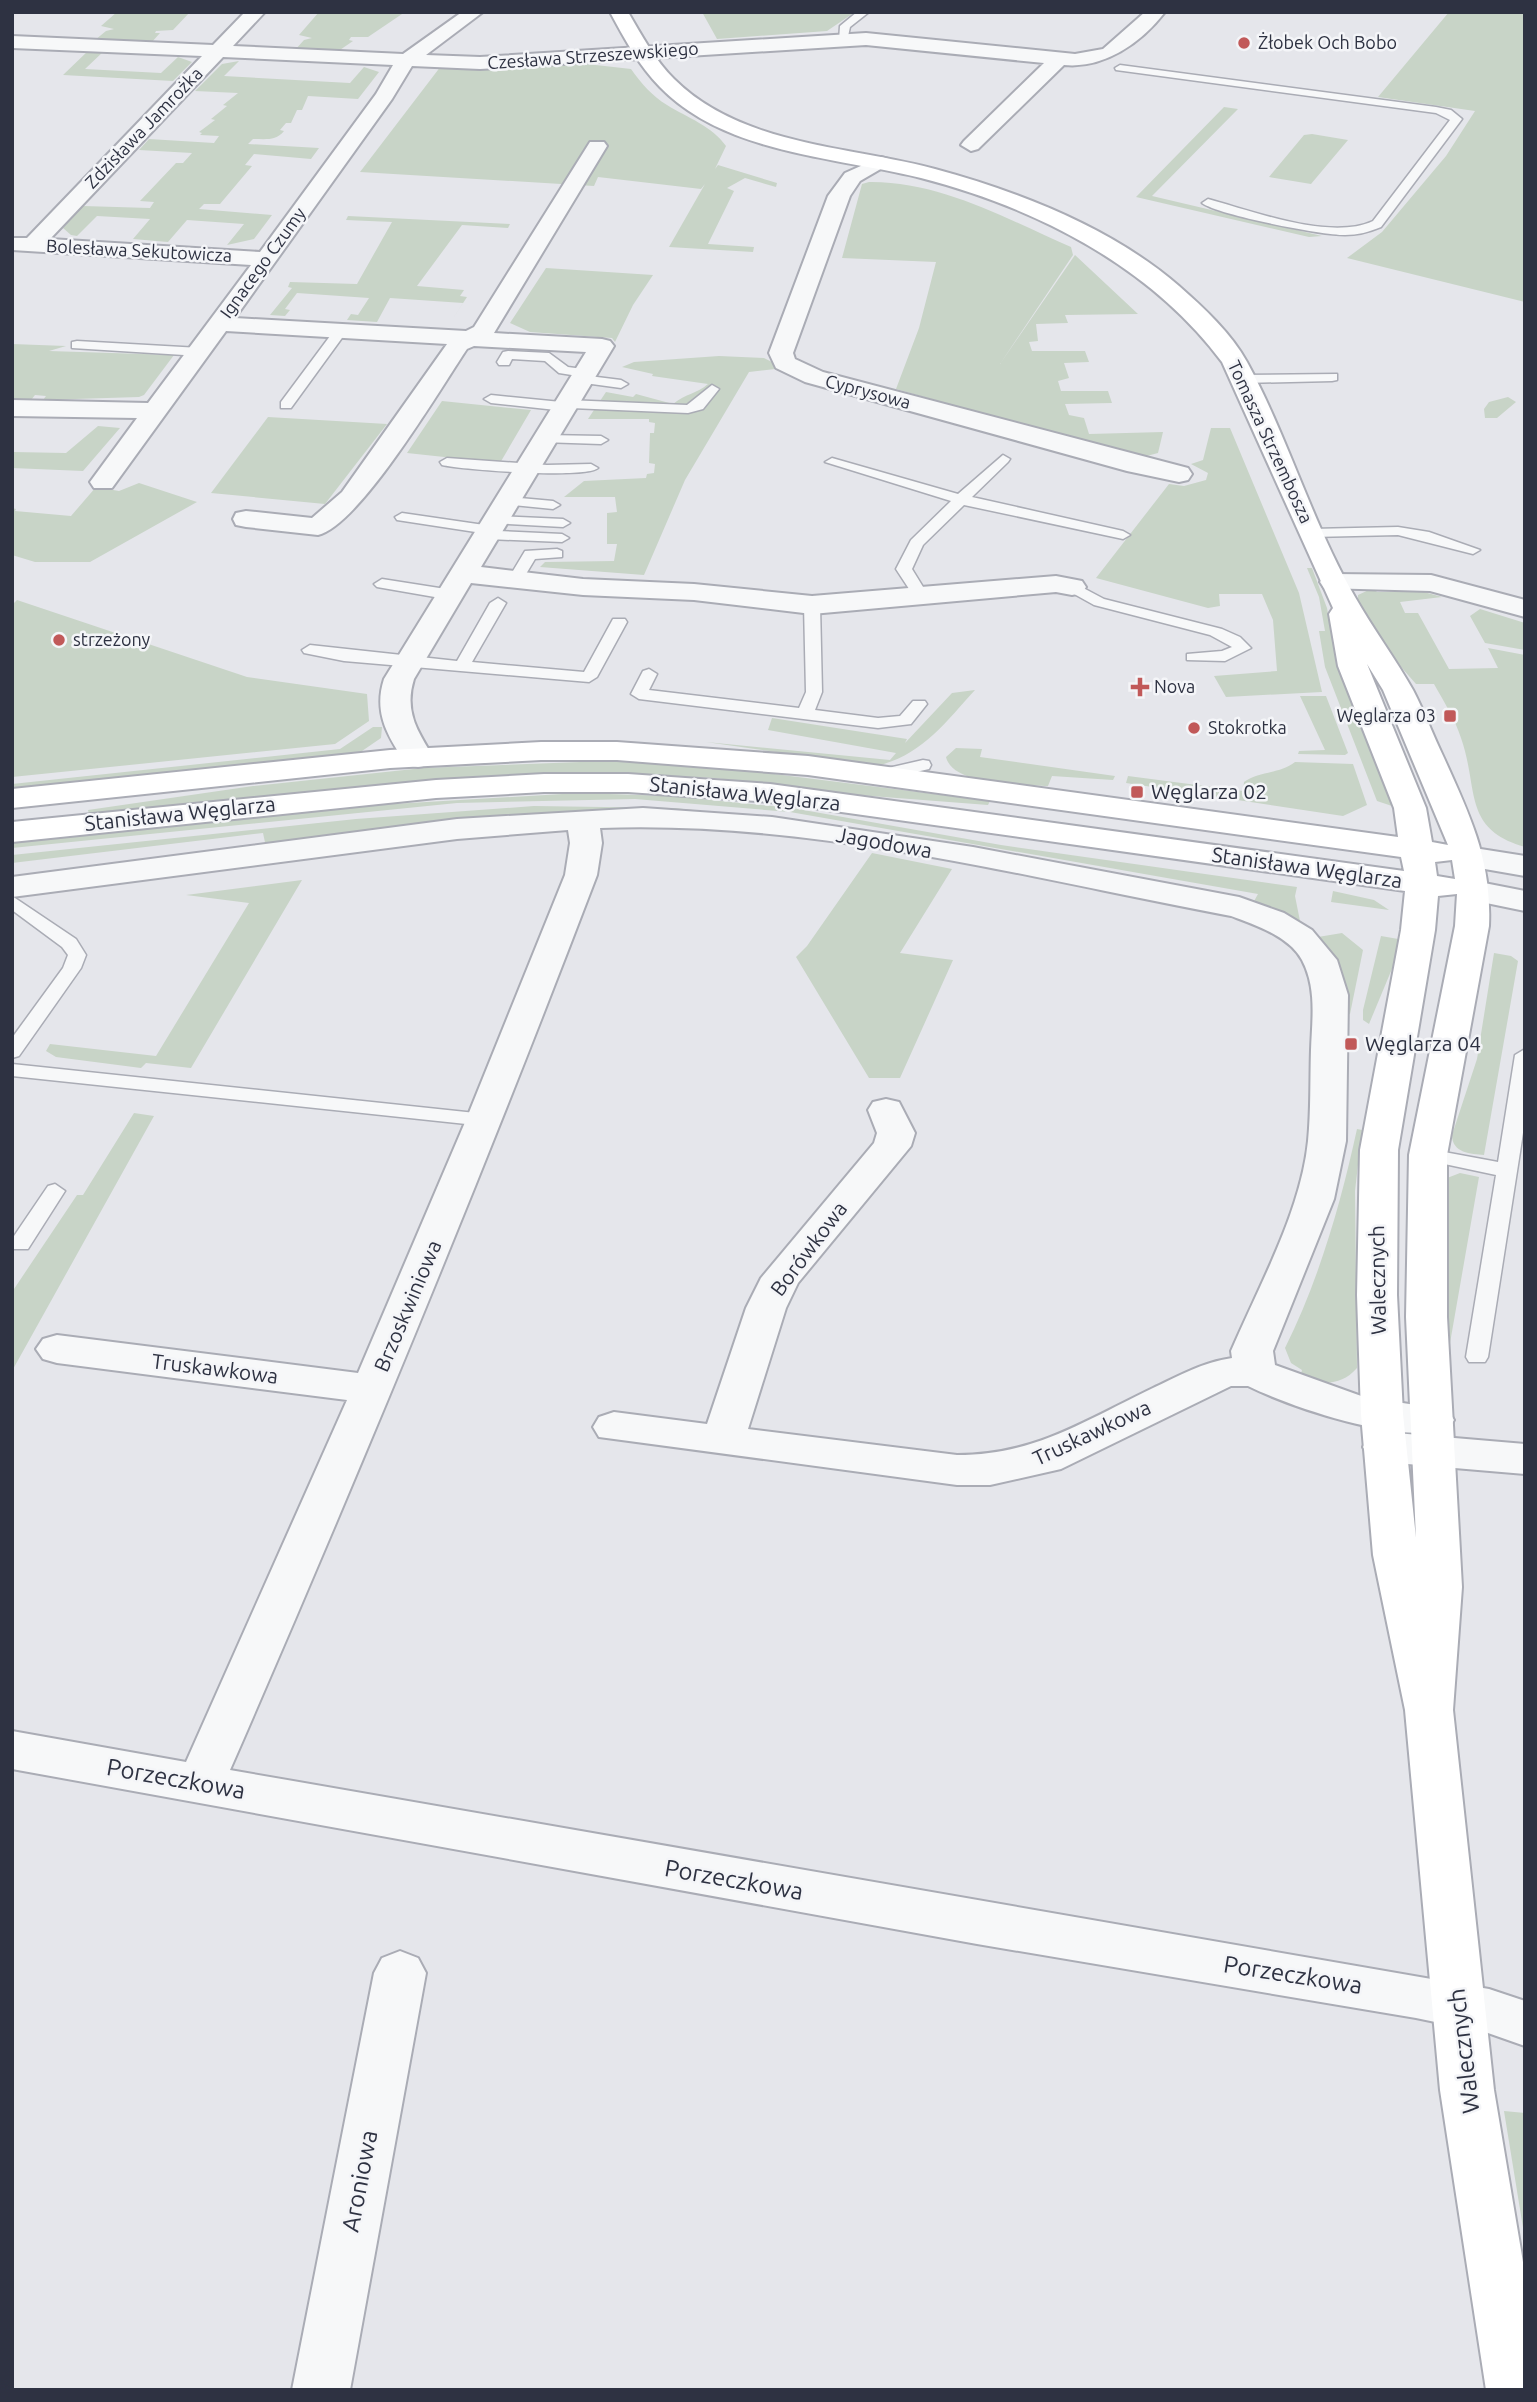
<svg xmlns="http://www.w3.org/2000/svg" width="1537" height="2402" font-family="Ubuntu,sans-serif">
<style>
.green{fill:#c8d4c7}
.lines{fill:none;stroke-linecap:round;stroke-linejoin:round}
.lane-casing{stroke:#aaacb5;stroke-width:3}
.street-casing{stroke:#aaacb5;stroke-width:4}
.secondary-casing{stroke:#aaacb5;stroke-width:4}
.lane{fill:#f7f8f9;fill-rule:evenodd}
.street{fill:#f7f8f9;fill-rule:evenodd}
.secondary{fill:#fff;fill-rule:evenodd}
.poi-dot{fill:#c15959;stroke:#f4f5f8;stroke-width:2.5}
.labels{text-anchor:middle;stroke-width:5;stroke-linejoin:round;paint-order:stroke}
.far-poi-label{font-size:18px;fill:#2e3242;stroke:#f4f5f8;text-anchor:start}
.far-street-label{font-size:18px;fill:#2e3242;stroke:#f4f5f8}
.poi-label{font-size:21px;fill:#2e3242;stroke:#f4f5f8;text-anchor:start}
.street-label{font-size:21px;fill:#2e3242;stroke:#f4f5f8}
.near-street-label{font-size:24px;fill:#2e3242;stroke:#f4f5f8}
</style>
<rect width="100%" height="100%" fill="#e5e6eb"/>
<!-- green -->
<path class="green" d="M 117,12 L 190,12 L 173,30 L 156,31 L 155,33 L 160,33 L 151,43 L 95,40 L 106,31 L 114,29 L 101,26 Z
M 319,12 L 405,12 L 368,37 L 351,37 L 349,40 L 353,41 L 337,52 L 295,50 L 304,40 L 312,38 L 299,35 Z
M 702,12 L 855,12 L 827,31 L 717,39 Z
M 1449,12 L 1525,12 L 1525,302 L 1347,258 L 1382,232 L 1446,156 L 1475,111 L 1378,97 Z
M 89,50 L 104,51 L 85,69 L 161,73 L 178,57 L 192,62 L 173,81 L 63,75 Z
M 239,61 L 224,76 L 350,83 L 364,67 L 379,72 L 358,99 L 308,96 L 302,110 L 297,110 L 291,123 L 286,123 L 280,130 L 284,131 C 276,141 266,139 253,139 L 248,144 L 319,148 L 311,159 L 254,154 L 245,165 L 252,166 L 220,204 L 204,204 L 199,209 L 272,215 L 254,239 L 227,245 L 244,224 L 187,220 L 168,242 L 133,239 L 150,219 L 97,216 L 77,236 L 71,235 L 63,228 L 83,206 L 150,208 L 154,202 L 140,201 L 176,163 L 183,163 L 192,153 L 139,150 L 149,139 L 214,143 L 219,136 L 200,135 L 202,133 L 199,132 L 215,120 L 211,119 L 227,106 L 223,105 L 238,93 L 195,91 L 222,64 Z
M 578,63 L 631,69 C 641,83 652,96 667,105 C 688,118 712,126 726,146 L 715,169 L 718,165 L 777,183 L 776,187 L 745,178 L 727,188 L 734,191 L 708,244 L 754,247 L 753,252 L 669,247 L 705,184 L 701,189 L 598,177 L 594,186 L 360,172 L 441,66 L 492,68 Z
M 1224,107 L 1238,109 L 1152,196 L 1322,236 L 1309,237 L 1136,197 Z
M 1312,134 L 1348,140 L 1311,184 L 1269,177 L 1304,135 Z
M 869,182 C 940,181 1007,219 1071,247 L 1073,255 L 1000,364 L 1075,255 L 1138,314 L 1065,315 L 1068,323 L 1036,324 L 1038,341 L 1029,342 L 1032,351 L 1085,351 L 1089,362 L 1064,363 L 1069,378 L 1058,381 L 1061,391 L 1108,391 L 1112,403 L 1065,404 L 1069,415 L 1084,418 L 1089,434 L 1163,432 L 1158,453 L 1139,458 L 896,389 L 919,328 L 936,262 L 842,258 L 862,184 Z
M 348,216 L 510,224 L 508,228 L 462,225 L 417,286 L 464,290 L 460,296 L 467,297 L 452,320 L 463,303 L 390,298 L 377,322 L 347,320 L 351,314 L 358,315 L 369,298 L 297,293 L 285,309 L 290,310 L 285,316 L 270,315 L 292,288 L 288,287 L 290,282 L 357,284 L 392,222 L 346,220 Z
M 546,268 L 653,275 L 633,305 L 615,342 L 612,338 L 530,332 L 510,323 Z
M 12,344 L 66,346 L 49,351 L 174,355 L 144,395 L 139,397 L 43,400 L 46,396 L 35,395 L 31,400 L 12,399 Z
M 719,356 L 764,358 L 784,368 L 749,372 L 685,480 L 644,575 L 540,567 L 545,562 L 614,561 L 617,544 L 607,544 L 607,513 L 617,512 L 615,497 L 564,497 L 584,481 L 646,478 L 647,474 L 654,473 L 655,464 L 649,463 L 650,433 L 654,433 L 655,423 L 649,422 L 649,419 L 588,419 L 606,392 L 633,397 L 636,394 L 673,404 C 686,393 697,394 708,384 L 652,376 L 653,374 L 622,367 L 634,362 Z
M 1508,397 L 1516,402 L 1497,418 L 1485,418 L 1484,409 L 1489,402 Z
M 442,401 L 531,410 L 500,463 L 407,453 Z
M 268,417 L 387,424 L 325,504 L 211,493 Z
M 98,426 L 120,428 L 83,471 L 12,468 L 13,452 L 66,453 Z
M 1211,428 L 1230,428 L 1299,593 L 1322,692 L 1226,697 L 1214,676 L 1277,671 L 1273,620 L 1262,594 L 1219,594 L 1220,606 L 1208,608 L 1096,578 L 1169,484 L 1184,486 L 1206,480 L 1208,473 L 1191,464 L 1203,460 Z
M 139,483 L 197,502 L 90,562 L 35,562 L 12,555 L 12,508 L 16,509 L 15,511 L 71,516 L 96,487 L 119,491 Z
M 1307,568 L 1312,568 L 1327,608 L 1337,665 L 1392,806 L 1377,801 L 1325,667 L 1319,631 L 1325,631 L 1319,597 Z
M 1373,588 L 1377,592 L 1424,592 L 1442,597 L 1400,602 L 1405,613 L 1418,613 L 1449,669 L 1498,668 L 1488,648 L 1525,655 L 1525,847 C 1462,829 1479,789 1461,738 C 1455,719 1444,702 1434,684 L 1416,684 L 1394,659 L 1358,601 L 1358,595 Z
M 17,600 L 247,677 L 367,694 L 369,721 L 335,744 L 12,777 L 12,605 Z
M 1480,609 L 1525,623 L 1525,650 L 1485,643 L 1470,616 Z
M 975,690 C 945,723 921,756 876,766 L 706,742 L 890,760 L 896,753 L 768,730 L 772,718 L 907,739 L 905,743 L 952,693 Z
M 1300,696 L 1326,696 L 1348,753 L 1345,755 L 1298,754 L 1299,751 L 1325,750 Z
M 373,727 L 382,727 L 381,738 L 362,751 L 347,756 L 12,790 L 12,784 L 340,749 Z
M 956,748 L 982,749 L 980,757 L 1115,776 L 1113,780 L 1052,776 L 1048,786 C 1023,785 953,786 946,757 Z
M 606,761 L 726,768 L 990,801 L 988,805 L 845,794 L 715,778 L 604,773 L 483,776 L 89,814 L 88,810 L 253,786 L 423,768 Z
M 1295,762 L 1353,764 L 1367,805 L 1343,816 L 1126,783 L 1128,776 L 1243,791 L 1244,782 C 1259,771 1280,774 1295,762 Z
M 579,793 L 670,796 L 792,808 L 1001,845 L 1297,887 L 1295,896 L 1301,926 L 1253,903 L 1258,894 L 790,812 L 635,799 L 457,803 L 12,848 L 12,843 L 360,806 Z
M 534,806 L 674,808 L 824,824 L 822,826 L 757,819 L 266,847 L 263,833 L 12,863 L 12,855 L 356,819 Z
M 872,853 L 952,869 L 900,953 L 953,960 L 900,1078 L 869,1078 L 796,957 L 807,946 Z
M 302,880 L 191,1068 L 146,1063 L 141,1068 L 56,1057 L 46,1051 L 50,1044 L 156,1056 L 249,903 L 186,895 Z
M 1333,891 L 1374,900 L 1389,910 L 1331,902 Z
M 1342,933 L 1363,950 L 1350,1014 L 1346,1013 L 1342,971 L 1318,937 Z
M 1381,936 L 1404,940 L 1369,1024 L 1363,1020 L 1363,1010 Z
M 1494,953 L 1511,956 L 1518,961 L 1484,1155 C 1471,1154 1452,1153 1452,1135 L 1477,1059 Z
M 134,1113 L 154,1116 L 12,1371 L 12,1292 L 77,1195 L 83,1195 Z
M 1357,1129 L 1362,1130 L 1355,1191 L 1357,1368 C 1340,1387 1322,1384 1300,1378 L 1302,1370 L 1291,1363 L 1285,1348 C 1319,1280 1341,1203 1357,1129 Z
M 1460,1173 L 1479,1177 L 1450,1343 L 1445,1343 L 1442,1180 Z
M 1504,2111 L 1525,2113 L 1525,2240 Z"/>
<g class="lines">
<!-- lane casing -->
<g class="lane-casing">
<path id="lane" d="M 857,12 L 869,12 L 850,27 L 847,41 L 839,41 L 840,26 Z
M 1120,65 L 1436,107 L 1451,110 L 1462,119 L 1381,227 C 1369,232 1358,235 1345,235 C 1321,235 1218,215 1202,203 L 1208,199 C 1253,211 1330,241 1373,221 L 1450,120 L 1436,113 L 1116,70 L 1115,68 Z
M 336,328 L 347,331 L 291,408 L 281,408 L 281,402 Z
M 77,341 L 200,348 L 207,352 L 200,356 L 72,348 L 72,342 Z
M 508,351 L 549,353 L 568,367 L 590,370 L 589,376 L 621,380 L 628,384 L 621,388 L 577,382 L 578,376 L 559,373 L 545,361 L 512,359 L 509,365 L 499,365 L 497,362 L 503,352 Z
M 1337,374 L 1337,380 L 1332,381 L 1243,383 L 1236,379 L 1243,375 Z
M 712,385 L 719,389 L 703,409 L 688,413 L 571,408 L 565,411 L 491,403 L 484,399 L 491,395 L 561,402 L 567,400 L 687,405 Z
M 546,435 L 601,436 L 608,440 L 601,444 L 541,442 L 541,436 Z
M 1003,455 L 1010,459 L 1008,462 L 972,497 L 1123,531 L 1130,535 L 1123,539 L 964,505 L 923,545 L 912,569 L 928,595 L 920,600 L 915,598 L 896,569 L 911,540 L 951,501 L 825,462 L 832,458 L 958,494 Z
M 447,458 L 547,465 L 591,464 L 598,468 C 586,479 463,470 442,465 L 440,462 Z
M 509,497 L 553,501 L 560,505 L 553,509 L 504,504 L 504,498 Z
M 402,513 L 491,526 L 498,531 L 562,534 L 569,538 L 562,542 L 488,539 L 483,538 L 482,533 L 397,520 L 395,517 Z
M 497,516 L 563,519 L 570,523 L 563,527 L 492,523 L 492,517 Z
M 1398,527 L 1429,532 L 1480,550 L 1473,554 L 1398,535 L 1312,537 L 1305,533 L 1312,529 Z
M 557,549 L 562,551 L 562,557 L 535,559 L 520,584 L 515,586 L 507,581 L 525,551 Z
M 382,579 L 452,590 L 460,595 L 452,600 L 377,587 L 374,584 Z
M 1072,582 L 1104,599 L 1222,629 L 1240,637 L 1251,648 L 1225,661 L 1187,660 L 1187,654 L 1222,651 L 1232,647 L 1210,635 L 1094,605 L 1067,590 L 1064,587 Z
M 498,598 L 506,603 L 472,662 L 584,672 L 613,619 L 625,619 L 627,622 L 597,677 L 589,682 L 344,661 L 304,653 L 302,650 L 310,645 L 457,661 L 490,603 Z
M 812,600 L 820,605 L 822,692 L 815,710 L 878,718 L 900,716 L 913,701 L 925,701 L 927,704 L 911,724 L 878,728 L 639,699 L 631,694 L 643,671 L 649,669 L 657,674 L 649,690 L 799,708 L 806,692 L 804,605 Z
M 923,760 L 929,761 L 931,765 L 929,769 L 881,780 L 872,775 L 875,771 Z
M 12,896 L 76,939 L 86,955 L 81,968 L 19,1056 L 12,1058 L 12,1038 L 63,968 L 68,955 L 62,947 L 12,910 Z
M 1525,1049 L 1525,1120 L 1488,1357 L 1485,1362 L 1469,1362 L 1466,1357 L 1496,1175 L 1421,1159 L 1418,1155 L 1428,1149 L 1498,1162 L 1515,1055 Z
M 12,1064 L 485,1114 L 495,1120 L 485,1126 L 12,1076 Z
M 55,1184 L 65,1191 L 28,1249 L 12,1249 L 12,1239 L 48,1186 Z"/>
</g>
<!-- street casing -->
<g class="street-casing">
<path id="street" d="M 245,12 L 265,12 L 233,46 L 403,54 L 462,12 L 483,12 L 426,55 L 480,57 L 866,33 L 1075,54 L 1103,49 L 1145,12 L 1165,12 C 1141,43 1104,69 1064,65 L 978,149 L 971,151 L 961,145 L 964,141 L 1044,63 L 866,45 L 480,69 L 412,66 L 392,99 L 235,318 L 466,331 L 474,327 L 590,142 L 604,142 L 607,146 L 494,333 L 602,339 L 610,341 L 614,346 L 481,567 L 583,579 L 694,584 L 812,596 L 1056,576 L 1082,581 L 1086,587 L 1082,593 L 1072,595 L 1056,592 L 812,614 L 694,600 L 583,595 L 471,583 L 414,679 C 404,711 417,731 434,758 L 429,765 L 418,767 L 407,765 C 388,737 373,713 384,679 L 586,352 L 474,346 L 467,349 C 440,389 360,525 318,535 L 246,527 L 236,525 L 233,519 L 236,513 L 246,511 L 312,518 L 342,492 L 447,344 L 226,331 L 112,488 L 94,488 L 90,482 L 137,418 L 12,416 L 12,400 L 148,403 L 251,265 L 12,250 L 12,238 L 27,238 L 202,56 L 12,48 L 12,36 L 213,45 ZM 223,57 L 393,65 L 376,94 L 260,252 L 50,239 Z
M 881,157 L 888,159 L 891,163 L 860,181 L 850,196 L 793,353 L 795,359 L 823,372 L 1188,468 L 1192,474 L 1188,480 L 1179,482 L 1127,471 L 805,382 L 776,368 L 769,353 L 828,196 L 845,173 Z
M 1334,574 L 1431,575 L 1525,600 L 1525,617 L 1430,591 L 1324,588 L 1320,582 L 1324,576 Z
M 643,808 L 772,817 L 973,847 L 1239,897 L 1284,913 L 1312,930 L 1337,960 L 1348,995 L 1346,1141 L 1334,1199 L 1273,1351 L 1275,1365 L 1364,1397 L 1448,1410 L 1454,1420 L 1448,1430 C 1400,1444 1293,1408 1248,1386 L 1231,1386 L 1061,1469 L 990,1485 L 957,1485 L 599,1437 L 593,1427 L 599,1417 L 614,1412 L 707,1424 L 746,1308 L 761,1278 L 874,1143 L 877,1133 L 868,1110 L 873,1102 L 886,1099 L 899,1102 L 915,1133 L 911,1146 L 798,1283 L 786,1308 L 748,1429 L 957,1455 C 1035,1455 1084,1421 1153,1388 C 1179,1376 1203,1362 1232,1358 L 1231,1351 C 1259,1286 1301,1211 1308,1141 C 1311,1111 1310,1080 1311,1050 C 1312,1020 1317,988 1302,960 C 1289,936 1255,925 1231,916 C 1024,877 812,820 600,828 L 602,843 L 597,875 C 482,1177 359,1474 230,1770 L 1489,1989 L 1525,2001 L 1525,2046 L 1488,2033 L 1416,2018 L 977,1944 L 12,1769 L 12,1731 L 186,1762 L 347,1400 L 57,1363 L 43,1359 L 36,1349 L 43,1339 L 57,1335 L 358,1373 L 466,1120 L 565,875 L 570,843 L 568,830 L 457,839 L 12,897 L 12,877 L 457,819 Z
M 1468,847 L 1525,856 L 1525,876 L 1456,864 L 1452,857 L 1456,850 Z
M 1474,881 L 1525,891 L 1525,911 L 1462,898 L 1457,891 L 1462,884 Z
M 1384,1432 L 1525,1444 L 1525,1474 L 1384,1462 L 1369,1458 L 1363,1447 L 1369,1436 Z
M 400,1951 L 418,1958 L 426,1973 L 350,2390 L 292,2390 L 374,1973 L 382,1958 Z"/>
</g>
<!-- secondary casing -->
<g class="secondary-casing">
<path id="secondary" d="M 610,12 L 628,12 C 642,36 655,60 674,79 C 741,146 850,146 935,169 C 1020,192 1112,228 1179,286 C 1204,308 1231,333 1247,362 C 1288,437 1312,523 1355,597 C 1373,629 1395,658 1413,690 C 1424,711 1433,735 1444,758 C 1470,816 1492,860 1489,926 L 1447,1155 L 1447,1317 L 1462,1587 L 1453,1710 L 1494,2090 L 1525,2274 L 1525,2390 L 1486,2390 L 1440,2090 L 1405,1710 L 1373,1555 L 1361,1414 L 1357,1295 L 1360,1150 L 1401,930 L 1405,891 L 770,802 L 628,792 L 544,792 L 436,798 L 12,842 L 12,822 L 436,780 L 544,774 L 628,774 L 770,784 L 1404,871 L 1401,857 L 808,775 L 617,760 L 541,760 L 390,768 L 12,808 L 12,789 L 390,750 L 541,742 L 617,742 L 808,756 L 1398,837 L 1394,808 L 1338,666 L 1329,614 L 1333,608 L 1222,362 C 1150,266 1037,208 921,178 C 836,157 725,154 660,87 C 639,66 624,38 610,12 ZM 1367,664 L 1383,690 L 1448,845 L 1432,842 L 1426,808 ZM 1452,860 L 1455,879 L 1437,876 L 1435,862 ZM 1457,894 L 1455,926 L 1409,1155 L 1406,1317 L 1416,1538 L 1403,1414 L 1397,1295 L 1398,1150 L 1435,930 L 1438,896 Z"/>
</g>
<!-- lane -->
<use href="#lane" class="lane"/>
<!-- street -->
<use href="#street" class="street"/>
<!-- secondary -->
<use href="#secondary" class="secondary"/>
</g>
<!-- markers -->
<g class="poi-dot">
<circle cx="1244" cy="43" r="7"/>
<circle cx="59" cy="640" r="7"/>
<path d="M1136.5 676.5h7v7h7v7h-7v7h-7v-7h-7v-7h7z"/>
<rect x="1443" y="709" width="14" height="14" rx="3.5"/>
<circle cx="1194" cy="728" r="7"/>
<rect x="1130" y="785" width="14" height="14" rx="3.5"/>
<rect x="1344" y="1037" width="14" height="14" rx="3.5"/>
</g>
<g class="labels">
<!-- far-poi labels -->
<g class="far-poi-label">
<text x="1258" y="49">Żłobek Och Bobo</text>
<text x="73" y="646">strzeżony</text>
<text x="1154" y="693">Nova</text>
<text x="1436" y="722" text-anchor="end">Węglarza 03</text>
<text x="1208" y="734">Stokrotka</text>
</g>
<!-- far-street labels -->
<g class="far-street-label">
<text transform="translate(593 56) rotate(-4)" y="6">Czesława Strzeszewskiego</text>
<text transform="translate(144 128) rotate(-46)" y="6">Zdzisława Jamrożka</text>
<text transform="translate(139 251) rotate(3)" y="6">Bolesława Sekutowicza</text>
<text transform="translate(263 263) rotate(-54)" y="6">Ignacego Czumy</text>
<text transform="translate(868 392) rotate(15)" y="6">Cyprysowa</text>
<text transform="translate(1270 442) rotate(65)" y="6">Tomasza Strzembosza</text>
</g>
<!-- poi labels -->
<g class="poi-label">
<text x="1151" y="799">Węglarza 02</text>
<text x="1365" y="1051">Węglarza 04</text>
</g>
<!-- street labels -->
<g class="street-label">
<text transform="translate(745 794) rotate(6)" y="7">Stanisława Węglarza</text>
<text transform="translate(180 814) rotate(-6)" y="7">Stanisława Węglarza</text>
<text transform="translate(884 843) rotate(10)" y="7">Jagodowa</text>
<text transform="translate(1307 868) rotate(8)" y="7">Stanisława Węglarza</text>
<text transform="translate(809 1249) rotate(-53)" y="7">Borówkowa</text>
<text transform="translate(1378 1280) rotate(-91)" y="7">Walecznych</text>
<text transform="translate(408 1306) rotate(-67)" y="7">Brzoskwiniowa</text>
<text transform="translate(215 1369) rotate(7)" y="7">Truskawkowa</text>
<text transform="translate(1092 1433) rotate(-25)" y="7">Truskawkowa</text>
</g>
<!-- near-street labels -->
<g class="near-street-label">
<text transform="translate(176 1779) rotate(10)" y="8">Porzeczkowa</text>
<text transform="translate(734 1880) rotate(10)" y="8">Porzeczkowa</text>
<text transform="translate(1293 1975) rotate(9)" y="8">Porzeczkowa</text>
<text transform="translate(1464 2051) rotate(-97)" y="8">Walecznych</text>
<text transform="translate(360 2181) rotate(-79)" y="8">Aroniowa</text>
</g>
</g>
<!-- border -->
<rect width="1537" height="2402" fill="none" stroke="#2e3242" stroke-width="28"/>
</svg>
